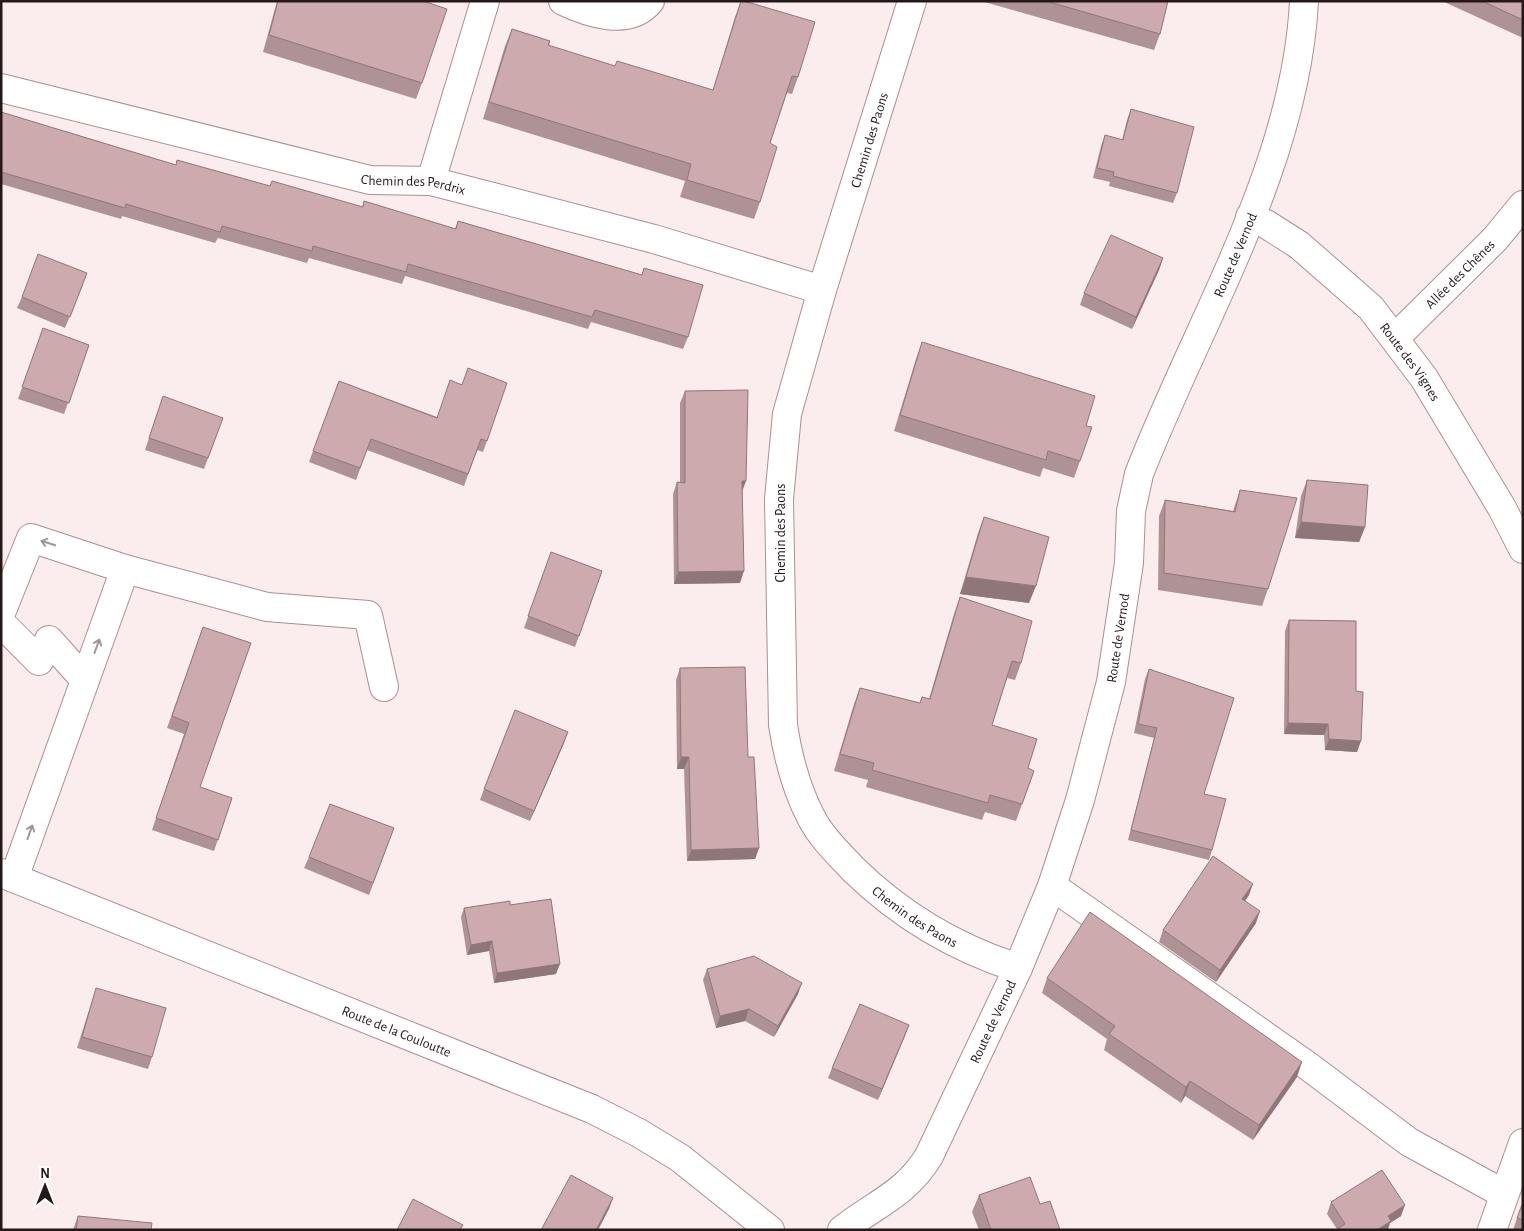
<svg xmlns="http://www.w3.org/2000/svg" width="1524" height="1231" font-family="'Alegreya Sans',sans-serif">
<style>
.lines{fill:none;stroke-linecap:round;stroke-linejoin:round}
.minor-casing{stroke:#ae8e91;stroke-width:30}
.minor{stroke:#fff;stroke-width:28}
.wall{fill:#af9295}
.shaded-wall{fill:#8f7779}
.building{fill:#ccaaad;stroke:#8f7779}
.oneway{stroke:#9c9798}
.labels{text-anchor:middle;stroke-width:4;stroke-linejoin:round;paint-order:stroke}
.street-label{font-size:14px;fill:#241819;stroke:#fff}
</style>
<rect width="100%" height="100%" fill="#fbedee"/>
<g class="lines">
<!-- minor casing -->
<g class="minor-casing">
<g id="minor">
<path d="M 563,1 C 588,13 629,27 650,1"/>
<path id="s1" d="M 912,1 L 822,290 L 787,414 L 779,499 L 783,725 C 788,758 796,789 812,819 C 822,838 839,854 853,869 C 900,915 955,948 1018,968"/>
<path id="s2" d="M 1,88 L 370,180 L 431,181 L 654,239 L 822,290"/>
<path d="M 431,181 L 485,1"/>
<path id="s3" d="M 1250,217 L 1266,224 L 1299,245 L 1371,308 L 1424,378 L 1502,508 L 1523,549"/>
<path id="s4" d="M 1395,338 L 1495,239 L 1523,205"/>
<path d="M 125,569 L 267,607 L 368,615 L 384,687"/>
<path d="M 1,613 L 31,538 L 125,569 L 14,878"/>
<path d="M 1,623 L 39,661 L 49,640 L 85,680"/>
<path id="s5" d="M 1,873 L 592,1109 L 639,1133 L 680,1158 L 770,1230"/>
<path d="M 1052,886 L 1308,1066 L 1409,1142 L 1504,1194"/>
<path id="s6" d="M 842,1230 C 875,1204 906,1194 929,1156 L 1018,968 L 1052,886 L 1080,800 L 1111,682 L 1129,563 L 1131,511 L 1139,474 C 1198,322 1296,166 1304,1"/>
<path d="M 1492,1230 L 1523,1143"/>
</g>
</g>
<!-- minor -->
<use href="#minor" class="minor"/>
</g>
<!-- wall -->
<path class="wall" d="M 277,1 L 423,1 L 422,83 L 416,99 L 263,52 Z
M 741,1 L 798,77 L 792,94 L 787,93 L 770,143 L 760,202 L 754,219 L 680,197 L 685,181 L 483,119 L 505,46 L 512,29 L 550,41 L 549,46 L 615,66 L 713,90 L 735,17 Z
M 981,1 L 1168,1 L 1160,34 L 1154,50 Z
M 1442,1 L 1523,1 L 1523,38 Z
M 1131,109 L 1177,193 L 1173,203 L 1109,186 L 1110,182 L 1093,178 L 1101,146 L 1105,135 L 1122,140 L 1127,120 Z
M 1,112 L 176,165 L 177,160 L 270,186 L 362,207 L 364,201 L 455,229 L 458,221 L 642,275 L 644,268 L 688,337 L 683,349 L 591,322 L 588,329 L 405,276 L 402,284 L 309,258 L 307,263 L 218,238 L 215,243 L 122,216 L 121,219 L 1,184 Z
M 1163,258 L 1159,270 L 1132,329 L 1080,305 L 1084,293 Z
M 83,285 L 65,328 L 17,308 L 22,297 Z
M 43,328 L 89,345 L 64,414 L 18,399 Z
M 922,342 L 1086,426 L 1080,461 L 1074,478 L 1043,468 L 1040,477 L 894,431 L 916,359 Z
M 339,381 L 437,417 L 462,385 L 507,383 L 483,452 L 477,450 L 464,486 L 367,450 L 356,480 L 309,462 Z
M 685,391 L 742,492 L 740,583 L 674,584 L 673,494 L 677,482 L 680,482 L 680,403 Z
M 159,408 L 223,418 L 204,469 L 145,450 Z
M 1307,480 L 1365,527 L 1359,542 L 1295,538 L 1301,496 Z
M 1240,490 L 1268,589 L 1262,606 L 1158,590 L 1159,516 L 1165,500 L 1233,511 Z
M 984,517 L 1029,603 L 960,594 L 978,533 Z
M 551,552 L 602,571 L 575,647 L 524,628 Z
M 960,597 L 1021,663 L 1015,680 L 1007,678 L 992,725 L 1028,768 L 1034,771 L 1016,821 L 985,812 L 982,820 L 866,787 L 868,780 L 834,771 L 854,704 L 860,688 L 920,703 L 929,699 L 954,614 Z
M 1289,620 L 1356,691 L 1357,752 L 1325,750 L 1324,735 L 1284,734 L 1285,631 Z
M 203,627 L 200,787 L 232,798 L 214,851 L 152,830 L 184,734 L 167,728 Z
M 680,668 L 748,757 L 759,848 L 755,859 L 687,861 L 684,769 L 677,769 L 676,680 Z
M 1149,669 L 1204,794 L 1212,850 L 1209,860 L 1128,840 L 1154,738 L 1134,733 L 1145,679 Z
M 564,743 L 530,821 L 480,800 L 484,789 Z
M 394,828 L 369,895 L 304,868 L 309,857 Z
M 1249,895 L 1245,901 L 1256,923 L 1216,982 L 1159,942 L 1163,930 Z
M 510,905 L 556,974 L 494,983 L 489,951 L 467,955 L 461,917 L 464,908 Z
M 707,969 L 798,994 L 774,1037 L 745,1021 L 716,1028 L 703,980 Z
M 1047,978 L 1297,1077 L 1253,1140 L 1185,1096 L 1181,1103 L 1104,1050 L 1107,1039 L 1042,993 Z
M 96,988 L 152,1057 L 148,1069 L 77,1048 Z
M 909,1025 L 878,1100 L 828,1078 L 832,1068 Z
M 979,1195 L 1040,1204 L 1060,1230 L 979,1230 L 972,1212 Z
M 1331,1202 L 1401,1216 L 1390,1223 L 1337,1229 L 1327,1214 Z
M 1523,1202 L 1523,1230 L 1513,1230 L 1517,1218 Z
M 78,1216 L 151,1230 L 73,1230 Z"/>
<!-- shaded-wall -->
<path class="shaded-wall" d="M 1163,258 L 1159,270 L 1132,329 L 1136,317 Z
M 742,481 L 746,481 L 742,492 Z
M 1301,522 L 1365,527 L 1359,542 L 1295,538 Z
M 744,571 L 740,583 L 674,584 L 678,572 Z
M 966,577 L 1036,586 L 1029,603 L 960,594 Z
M 1288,723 L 1328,724 L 1324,735 L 1284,734 Z
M 568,732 L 564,743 L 530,821 L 534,811 Z
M 1329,739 L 1361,741 L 1357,752 L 1325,750 Z
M 681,757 L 689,757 L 684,769 L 677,769 Z
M 759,848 L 755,859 L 687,861 L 691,850 Z
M 1253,884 L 1249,895 L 1238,911 L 1242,899 Z
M 1260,911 L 1256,923 L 1216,982 L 1220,970 Z
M 492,941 L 489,951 L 467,955 L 471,945 Z
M 560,964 L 556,974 L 494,983 L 497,973 Z
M 802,983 L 798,994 L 774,1037 L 778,1026 Z
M 749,1009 L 745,1021 L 716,1028 L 720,1016 Z
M 909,1025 L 905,1036 L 878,1100 L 882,1089 Z
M 1302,1062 L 1297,1077 L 1253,1140 L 1259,1125 Z
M 1190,1081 L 1185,1096 L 1181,1103 L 1186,1087 Z
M 613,1198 L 609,1209 L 598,1230 L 596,1230 Z
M 1405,1205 L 1401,1216 L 1390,1223 L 1388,1230 L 1377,1230 L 1388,1216 Z"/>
<!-- building -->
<path class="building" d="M 278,1 L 423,1 L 447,9 L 422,83 L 269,35 Z
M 741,1 L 744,1 L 815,22 L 798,77 L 792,76 L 770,143 L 777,147 L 760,202 L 687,180 L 691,164 L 489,102 L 512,29 L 550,41 L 548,45 L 615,66 L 617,61 L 713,90 Z
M 1046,1 L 1168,1 L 1160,34 Z
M 1482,1 L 1523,1 L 1523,20 Z
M 1131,109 L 1194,127 L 1177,193 L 1113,176 L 1114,172 L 1097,168 L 1105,135 L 1123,140 Z
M 1,112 L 176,165 L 177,160 L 270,186 L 272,181 L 363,207 L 364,201 L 456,229 L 458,221 L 642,275 L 644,268 L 703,285 L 688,337 L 595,310 L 592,317 L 408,264 L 406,272 L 313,246 L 312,251 L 222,226 L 220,232 L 126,204 L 125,208 L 1,172 Z
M 1111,235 L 1163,258 L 1136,317 L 1084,293 Z
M 38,254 L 87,273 L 70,317 L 22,297 Z
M 43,328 L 89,345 L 69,403 L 22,387 Z
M 922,342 L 1095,396 L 1086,426 L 1092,427 L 1080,461 L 1048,451 L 1046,460 L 900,415 Z
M 468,368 L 507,383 L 487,441 L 481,439 L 468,474 L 371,439 L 360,468 L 313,451 L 339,381 L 437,418 L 450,380 L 462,385 Z
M 748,390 L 746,481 L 742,481 L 744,571 L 678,572 L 677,482 L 685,483 L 685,391 Z
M 163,396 L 223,418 L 208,458 L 149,438 Z
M 1307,480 L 1368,485 L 1365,527 L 1301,522 Z
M 1240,490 L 1297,498 L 1268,589 L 1164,573 L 1165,500 L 1235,512 Z
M 984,517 L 1049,537 L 1036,586 L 966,577 Z
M 551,552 L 602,571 L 579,636 L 528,616 Z
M 960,597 L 1032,621 L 1021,663 L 1012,661 L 992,725 L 1037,739 L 1028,768 L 1034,771 L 1022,804 L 990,795 L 988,803 L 872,770 L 874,763 L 840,754 L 860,688 L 920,703 L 922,697 L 930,699 Z
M 1289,620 L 1356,621 L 1356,691 L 1363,692 L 1361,741 L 1329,739 L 1328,724 L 1288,723 Z
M 203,627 L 251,643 L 200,787 L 232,798 L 218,840 L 156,818 L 189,723 L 172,716 Z
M 745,667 L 748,757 L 754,757 L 759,848 L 691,850 L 689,757 L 681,757 L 680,668 Z
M 1149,669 L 1234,698 L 1204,794 L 1226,799 L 1212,850 L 1131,830 L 1157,728 L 1138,724 Z
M 515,710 L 568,732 L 534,811 L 484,789 Z
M 330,804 L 394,828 L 373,883 L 309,857 Z
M 1213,856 L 1253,884 L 1242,899 L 1260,911 L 1220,970 L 1163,930 Z
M 551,899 L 560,964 L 497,973 L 492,941 L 471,945 L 464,908 L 510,901 L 510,905 Z
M 1090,912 L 1302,1062 L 1259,1125 L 1190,1081 L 1186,1087 L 1109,1034 L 1115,1026 L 1047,978 Z
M 754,956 L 802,983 L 778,1026 L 749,1009 L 720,1016 L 707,969 Z
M 96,988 L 166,1008 L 152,1057 L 82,1037 Z
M 860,1004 L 909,1025 L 882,1089 L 832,1068 Z
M 1382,1170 L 1405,1205 L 1388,1216 L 1391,1221 L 1377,1230 L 1336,1230 L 1345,1224 L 1331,1202 Z
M 571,1175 L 613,1198 L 596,1230 L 541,1230 Z
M 1030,1177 L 1040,1204 L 1050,1201 L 1060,1230 L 991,1230 L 979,1195 Z
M 413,1199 L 463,1225 L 460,1230 L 397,1230 Z
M 1523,1202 L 1523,1220 L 1517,1218 Z
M 78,1216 L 152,1223 L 151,1230 L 76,1230 Z"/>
<!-- one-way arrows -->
<defs><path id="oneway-shaft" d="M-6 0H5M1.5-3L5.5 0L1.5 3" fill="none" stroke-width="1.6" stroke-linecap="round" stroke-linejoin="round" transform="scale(1.25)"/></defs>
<g class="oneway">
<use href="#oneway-shaft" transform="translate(48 543) rotate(-162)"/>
<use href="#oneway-shaft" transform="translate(97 646) rotate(-70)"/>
<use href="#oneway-shaft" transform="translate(30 832) rotate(-70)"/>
</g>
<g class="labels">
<!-- street labels -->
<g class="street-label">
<text transform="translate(869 140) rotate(-73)" y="5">Chemin des Paons</text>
<text dy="5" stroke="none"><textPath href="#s2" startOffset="424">Chemin des Perdrix</textPath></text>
<text dy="5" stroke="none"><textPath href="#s6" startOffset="1074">Route de Vernod</textPath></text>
<text dy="5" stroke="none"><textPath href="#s4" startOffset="91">Allée des Chênes</textPath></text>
<text dy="5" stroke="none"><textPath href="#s3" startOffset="219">Route des Vignes</textPath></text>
<text transform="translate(780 533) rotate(-90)" y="5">Chemin des Paons</text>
<text dy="5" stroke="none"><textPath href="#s6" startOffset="669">Route de Vernod</textPath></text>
<text dy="5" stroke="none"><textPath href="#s1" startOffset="985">Chemin des Paons</textPath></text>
<text dy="5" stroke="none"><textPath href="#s6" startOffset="264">Route de Vernod</textPath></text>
<text dy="5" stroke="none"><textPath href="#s5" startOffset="426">Route de la Couloutte</textPath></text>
</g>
</g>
<!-- border -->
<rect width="1524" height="1231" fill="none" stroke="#241819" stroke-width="5"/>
<!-- north arrow -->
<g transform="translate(45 1186)" stroke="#ffffff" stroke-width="4" paint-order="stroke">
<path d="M0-4L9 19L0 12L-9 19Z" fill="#241819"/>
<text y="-8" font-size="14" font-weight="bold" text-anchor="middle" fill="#241819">N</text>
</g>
</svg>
